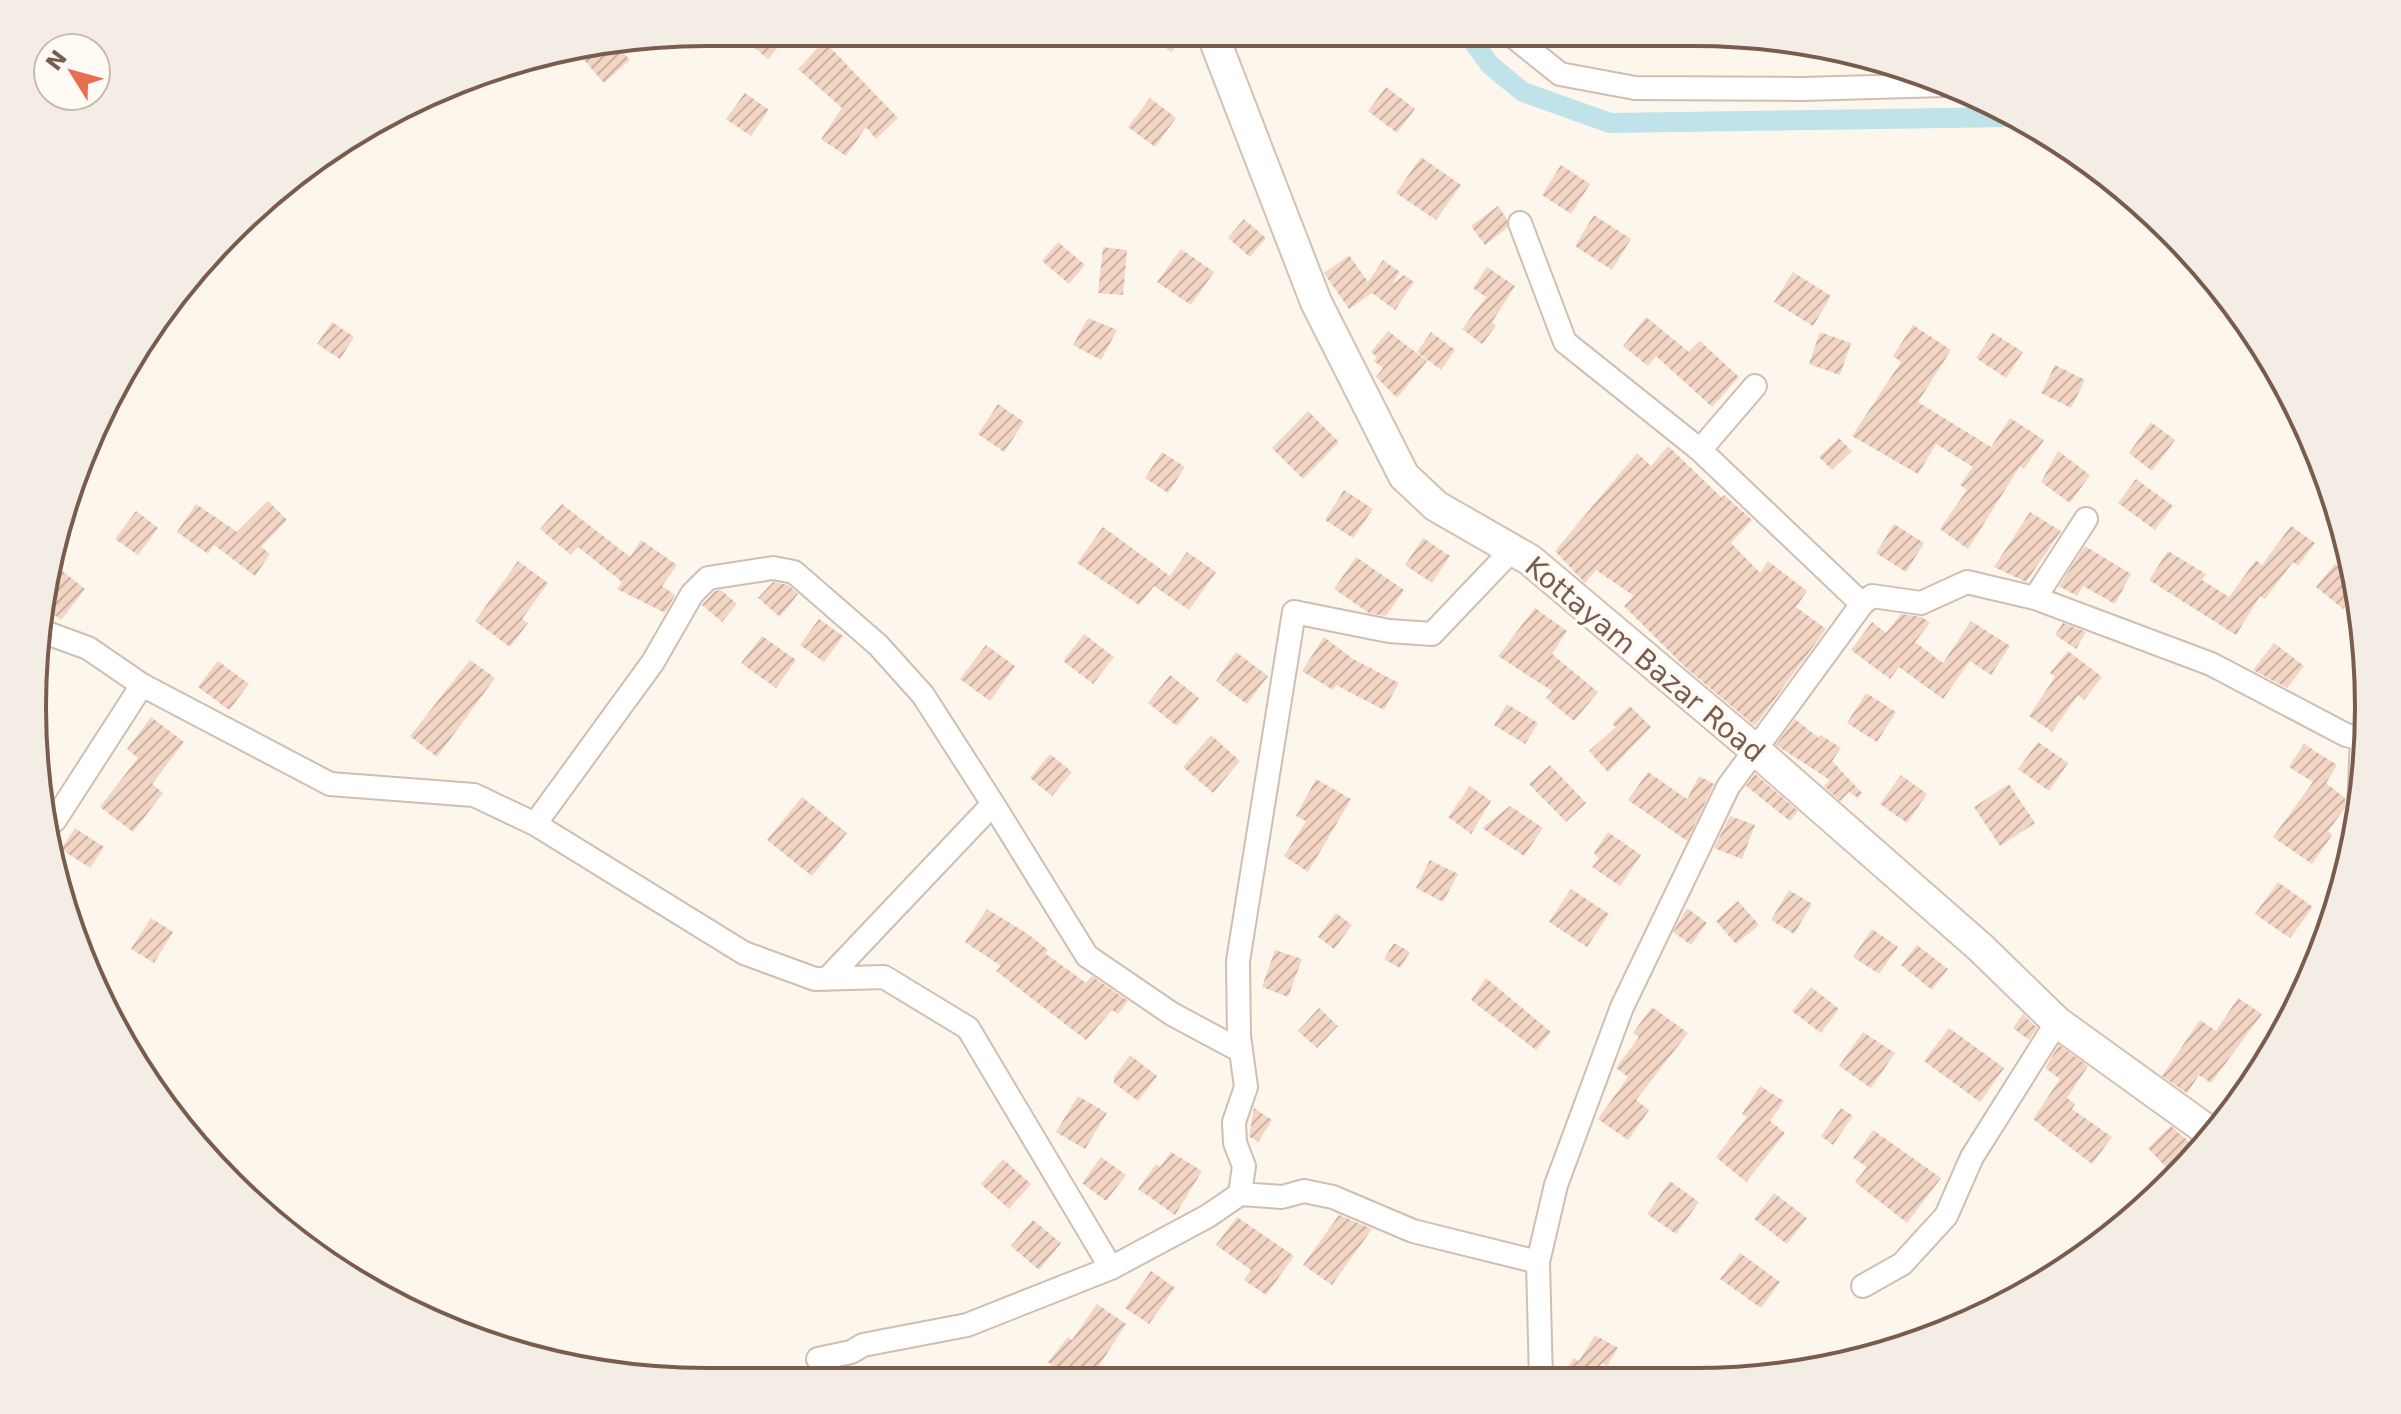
<svg xmlns="http://www.w3.org/2000/svg" width="2401" height="1414" font-family="'DejaVu Sans',sans-serif">
<style>
.lines{fill:none;stroke-linecap:round;stroke-linejoin:round}
.canal{stroke:#bfe3e8;stroke-width:20}
.building{fill:url(#building-hatch)}
.minor-casing{stroke:#d1beb0;stroke-width:26}
.secondary-casing{stroke:#d6c0b0;stroke-width:34}
.minor{stroke:#fff;stroke-width:22}
.secondary{stroke:#fff;stroke-width:30}
.labels{text-anchor:middle;stroke-width:7;stroke-linejoin:round;paint-order:stroke}
.street-label{font-size:28px;fill:#7a5c4d;stroke:#fffaf3}
.rim{fill:none;stroke:#7a5c4d;stroke-width:4}
</style>
<defs>
<pattern id="building-hatch" width="6" height="6" patternUnits="userSpaceOnUse" patternTransform="scale(2)"><rect width="6" height="6" fill="#f3d5c3"/><path d="M-1 1l2-2M0 6l6-6M5 7l2-2" fill="none" stroke="#cab0a1"/></pattern>
</defs>
<rect width="100%" height="100%" fill="#fdf6ec"/>
<g class="lines">
<!-- canal -->
<path class="canal" d="M 1467,33 L 1490,65 L 1523,92 L 1610,123 L 2012,117"/>
</g>
<!-- building -->
<path class="building" d="M 758,32 L 791,32 L 768,59 L 749,43 Z
M 1146,33 L 1187,33 L 1171,52 Z
M 824,41 L 898,118 L 876,139 L 866,127 L 846,156 L 821,139 L 842,108 L 798,69 Z
M 618,47 L 630,60 L 604,83 L 578,53 Z
M 1386,87 L 1415,109 L 1397,133 L 1368,111 Z
M 745,93 L 769,110 L 751,136 L 726,119 Z
M 1150,98 L 1176,118 L 1155,147 L 1128,127 Z
M 1421,157 L 1461,185 L 1436,220 L 1396,193 Z
M 1561,165 L 1590,184 L 1571,214 L 1542,195 Z
M 1498,206 L 1507,219 L 1507,228 L 1485,245 L 1471,226 Z
M 1594,215 L 1631,239 L 1612,270 L 1575,246 Z
M 1244,219 L 1266,238 L 1250,257 L 1228,238 Z
M 1058,242 L 1085,265 L 1069,284 L 1042,261 Z
M 1103,247 L 1127,250 L 1123,295 L 1098,293 Z
M 1181,249 L 1214,272 L 1191,305 L 1157,282 Z
M 1349,255 L 1368,282 L 1383,260 L 1400,272 L 1392,284 L 1404,275 L 1414,282 L 1395,310 L 1372,293 L 1349,309 L 1324,273 Z
M 1487,267 L 1515,286 L 1492,322 L 1496,326 L 1482,344 L 1462,329 L 1486,297 L 1473,288 Z
M 1793,272 L 1831,296 L 1813,326 L 1774,302 Z
M 1646,317 L 1689,352 L 1700,341 L 1739,377 L 1712,407 L 1656,356 L 1648,366 L 1623,346 Z
M 1088,318 L 1117,330 L 1101,360 L 1073,345 Z
M 332,322 L 354,337 L 340,359 L 317,344 Z
M 1913,325 L 1951,350 L 1918,402 L 1991,447 L 2010,418 L 2044,440 L 2024,469 L 2020,466 L 1968,549 L 1940,529 L 1967,490 L 1960,485 L 1973,467 L 1936,444 L 1918,474 L 1852,436 L 1901,362 L 1893,356 Z
M 1388,331 L 1427,361 L 1397,398 L 1376,377 L 1383,368 L 1374,361 L 1377,357 L 1371,352 Z
M 1431,332 L 1455,350 L 1441,370 L 1417,352 Z
M 1820,332 L 1851,343 L 1840,375 L 1809,364 Z
M 1993,333 L 2023,352 L 2006,378 L 1976,358 Z
M 2055,365 L 2085,380 L 2071,408 L 2041,393 Z
M 998,404 L 1024,422 L 1004,452 L 978,434 Z
M 1308,411 L 1339,442 L 1303,479 L 1272,448 Z
M 2151,422 L 2175,440 L 2152,471 L 2129,453 Z
M 1839,438 L 1852,451 L 1832,470 L 1819,457 Z
M 1668,446 L 1722,498 L 1724,495 L 1752,520 L 1731,543 L 1760,573 L 1768,561 L 1807,591 L 1796,607 L 1826,629 L 1755,726 L 1684,666 L 1624,606 L 1634,596 L 1596,570 L 1585,583 L 1555,551 L 1637,453 L 1651,466 Z
M 2058,451 L 2090,475 L 2070,503 L 2041,482 Z
M 1162,452 L 1185,467 L 1168,493 L 1145,478 Z
M 2136,479 L 2173,506 L 2155,530 L 2118,503 Z
M 1344,490 L 1373,509 L 1353,538 L 1325,520 Z
M 268,501 L 287,520 L 261,547 L 270,554 L 255,576 L 214,545 L 208,554 L 177,532 L 196,504 L 237,532 Z
M 562,504 L 630,557 L 641,540 L 677,565 L 662,586 L 675,595 L 665,613 L 617,589 L 622,582 L 578,547 L 571,555 L 540,529 Z
M 136,511 L 158,528 L 138,555 L 115,539 Z
M 2030,512 L 2061,531 L 2026,582 L 1994,567 Z
M 1894,524 L 1924,543 L 1906,572 L 1876,553 Z
M 2291,526 L 2315,543 L 2298,566 L 2293,562 L 2265,599 L 2260,596 L 2236,635 L 2149,580 L 2168,551 L 2206,574 L 2202,580 L 2229,597 L 2256,560 L 2262,565 Z
M 1103,527 L 1170,576 L 1187,552 L 1216,572 L 1189,610 L 1154,586 L 1139,605 L 1077,563 Z
M 1423,538 L 1450,556 L 1432,583 L 1405,565 Z
M 2085,546 L 2131,574 L 2115,604 L 2083,586 L 2077,596 L 2059,586 Z
M 1356,557 L 1404,590 L 1386,616 L 1369,613 L 1334,589 Z
M 518,561 L 548,583 L 522,619 L 528,623 L 510,647 L 475,621 Z
M 2335,564 L 2357,582 L 2358,590 L 2343,609 L 2316,587 Z
M 55,565 L 85,589 L 61,620 L 48,610 Z
M 773,582 L 788,585 L 798,594 L 780,617 L 758,598 Z
M 721,590 L 737,604 L 722,622 L 702,605 L 715,591 Z
M 1535,608 L 1567,631 L 1552,654 L 1598,692 L 1574,721 L 1546,698 L 1552,691 L 1498,656 Z
M 1901,614 L 1922,617 L 1930,623 L 1915,642 L 1943,663 L 1971,621 L 2010,646 L 1991,675 L 1970,661 L 1943,699 L 1899,667 L 1890,679 L 1851,650 L 1872,622 L 1886,633 Z
M 819,619 L 843,636 L 824,662 L 800,645 Z
M 2063,623 L 2086,632 L 2076,649 L 2055,635 Z
M 1084,634 L 1114,657 L 1093,684 L 1063,661 Z
M 762,636 L 796,660 L 776,688 L 741,663 Z
M 1324,637 L 1353,659 L 1399,683 L 1384,710 L 1336,685 L 1333,690 L 1302,671 Z
M 2274,643 L 2304,666 L 2287,688 L 2253,670 Z
M 986,645 L 1015,666 L 990,701 L 960,679 Z
M 2068,651 L 2102,677 L 2084,700 L 2078,695 L 2052,732 L 2029,716 L 2055,677 L 2050,673 Z
M 1236,652 L 1268,676 L 1247,704 L 1216,681 Z
M 470,660 L 495,678 L 437,757 L 410,736 Z
M 218,661 L 249,684 L 229,710 L 198,687 Z
M 1170,675 L 1199,698 L 1177,726 L 1148,703 Z
M 1866,693 L 1896,712 L 1877,742 L 1847,723 Z
M 1507,704 L 1538,723 L 1525,744 L 1494,725 Z
M 1630,706 L 1651,727 L 1608,772 L 1589,751 L 1616,727 L 1612,724 Z
M 151,717 L 184,742 L 152,784 L 163,793 L 133,832 L 100,807 L 138,758 L 127,749 Z
M 1795,719 L 1819,738 L 1821,735 L 1841,748 L 1832,761 L 1862,793 L 1858,798 L 1849,792 L 1840,801 L 1824,786 L 1830,780 L 1776,745 Z
M 1211,735 L 1240,761 L 1213,793 L 1183,767 Z
M 2038,742 L 2068,763 L 2049,791 L 2018,769 Z
M 2304,744 L 2337,765 L 2326,783 L 2345,798 L 2345,808 L 2328,831 L 2332,835 L 2312,864 L 2273,837 L 2313,782 L 2289,767 Z
M 1050,754 L 1072,772 L 1052,796 L 1030,778 Z
M 1550,765 L 1586,803 L 1566,822 L 1529,784 Z
M 1648,772 L 1687,799 L 1699,776 L 1714,784 L 1687,841 L 1628,800 Z
M 1755,774 L 1798,811 L 1790,821 L 1746,786 Z
M 1901,775 L 1927,794 L 1907,823 L 1880,804 Z
M 1316,779 L 1351,799 L 1308,872 L 1284,856 L 1306,821 L 1296,816 Z
M 2009,784 L 2035,823 L 2000,846 L 1974,807 Z
M 1470,786 L 1491,801 L 1471,834 L 1448,817 Z
M 802,797 L 847,833 L 812,876 L 767,840 Z
M 1510,806 L 1543,828 L 1524,856 L 1482,828 Z
M 1730,816 L 1755,825 L 1742,859 L 1714,848 Z
M 75,828 L 104,847 L 90,868 L 61,849 Z
M 1608,832 L 1641,855 L 1620,886 L 1592,867 L 1599,859 L 1594,853 Z
M 1430,860 L 1458,874 L 1443,902 L 1416,888 Z
M 2278,882 L 2313,907 L 2290,938 L 2255,914 Z
M 1571,889 L 1609,914 L 1587,947 L 1549,922 Z
M 1789,890 L 1812,904 L 1794,934 L 1771,920 Z
M 1738,901 L 1759,925 L 1736,944 L 1716,921 Z
M 1687,908 L 1707,923 L 1691,945 L 1673,932 Z
M 987,909 L 1028,934 L 1048,950 L 1045,953 L 1086,983 L 1092,976 L 1128,1001 L 1118,1014 L 1112,1010 L 1086,1040 L 996,971 L 1001,966 L 965,942 Z
M 1336,913 L 1352,925 L 1334,949 L 1318,937 Z
M 151,918 L 173,932 L 154,963 L 131,949 Z
M 1872,929 L 1898,947 L 1879,974 L 1853,957 Z
M 1394,943 L 1410,952 L 1400,968 L 1384,959 Z
M 1917,945 L 1948,969 L 1932,990 L 1901,965 Z
M 1275,950 L 1302,959 L 1288,997 L 1262,987 Z
M 1486,978 L 1551,1032 L 1536,1050 L 1471,1000 Z
M 1811,987 L 1839,1009 L 1821,1033 L 1792,1011 Z
M 2238,998 L 2262,1014 L 2211,1083 L 2199,1075 L 2187,1093 L 2162,1076 L 2200,1020 L 2216,1031 Z
M 1652,1007 L 1688,1033 L 1636,1100 L 1649,1110 L 1628,1140 L 1598,1119 L 1628,1077 L 1616,1068 L 1639,1037 L 1633,1033 Z
M 1319,1008 L 1338,1026 L 1317,1048 L 1298,1031 Z
M 2023,1014 L 2037,1028 L 2029,1040 L 2013,1028 Z
M 1949,1028 L 2004,1068 L 1980,1102 L 1924,1061 Z
M 1863,1032 L 1895,1053 L 1871,1088 L 1839,1066 Z
M 2059,1045 L 2088,1066 L 2067,1098 L 2075,1104 L 2072,1109 L 2112,1137 L 2092,1164 L 2033,1119 L 2060,1079 L 2045,1068 Z
M 1130,1055 L 1157,1076 L 1138,1101 L 1114,1083 L 1114,1077 Z
M 1760,1086 L 1784,1101 L 1770,1121 L 1785,1133 L 1746,1182 L 1716,1157 L 1747,1117 L 1742,1114 Z
M 1078,1096 L 1107,1113 L 1085,1149 L 1056,1132 Z
M 1254,1108 L 1272,1120 L 1258,1142 L 1249,1136 Z
M 1841,1108 L 1853,1116 L 1833,1145 L 1821,1136 Z
M 2171,1126 L 2197,1149 L 2173,1175 L 2148,1148 Z
M 1873,1130 L 1941,1178 L 1907,1223 L 1855,1182 L 1867,1167 L 1853,1158 Z
M 1171,1152 L 1202,1171 L 1175,1215 L 1138,1189 L 1156,1164 L 1160,1167 Z
M 1101,1157 L 1126,1175 L 1106,1201 L 1082,1183 Z
M 1003,1159 L 1031,1184 L 1009,1209 L 981,1184 Z
M 1670,1181 L 1699,1202 L 1676,1234 L 1647,1214 Z
M 1774,1193 L 1807,1218 L 1787,1244 L 1754,1219 Z
M 1339,1215 L 1372,1229 L 1332,1285 L 1303,1265 Z
M 1237,1217 L 1294,1256 L 1266,1295 L 1244,1280 L 1251,1270 L 1216,1245 Z
M 1033,1220 L 1061,1243 L 1039,1270 L 1011,1246 Z
M 1740,1253 L 1780,1282 L 1761,1308 L 1720,1279 Z
M 1151,1271 L 1175,1288 L 1149,1324 L 1125,1308 Z
M 1097,1304 L 1126,1324 L 1089,1381 L 1072,1381 L 1048,1362 L 1068,1337 L 1072,1340 Z
M 1595,1335 L 1618,1348 L 1607,1366 L 1602,1363 L 1591,1381 L 1559,1381 L 1574,1358 L 1579,1361 Z"/>
<g class="lines">
<!-- minor casing -->
<g class="minor-casing">
<path id="minor" d="M 1509,33 L 1560,74 L 1635,88 L 1802,89 L 1945,85
M 1520,223 L 1565,342 L 1700,450 L 1862,604
M 1700,450 L 1755,386
M 2035,598 L 2086,519
M 44,632 L 88,648 L 142,685 L 330,784 L 474,795 L 535,824 L 744,953 L 815,979 L 884,977 L 968,1028 L 1111,1268
M 2359,809 L 2362,739 L 2367,730
M 55,820 L 142,685
M 535,824 L 653,662 L 692,594 L 708,578 L 773,568 L 794,572 L 878,645 L 923,695 L 993,804
M 827,979 L 993,804 L 1087,956 L 1172,1014 L 1241,1051
M 1240,1194 L 1282,1197 L 1304,1191 L 1333,1197 L 1413,1231 L 1538,1262
M 1863,1286 L 1902,1264 L 1946,1216 L 1972,1157 L 2057,1022
M 818,1359 L 851,1352 L 863,1345 L 967,1325 L 1111,1268 L 1208,1216 L 1240,1194 L 1244,1166 L 1235,1143 L 1234,1122 L 1246,1087 L 1239,1036 L 1238,961 L 1294,612 L 1389,631 L 1432,634 L 1512,550
M 1541,1381 L 1538,1262 L 1556,1185 L 1622,1007 L 1728,787 L 1862,604 L 1872,596 L 1921,603 L 1967,582 L 2035,598 L 2211,664 L 2346,735 L 2362,739"/>
</g>
<!-- secondary casing -->
<g class="secondary-casing">
<path id="secondary" d="M 1212,33 L 1316,302 L 1404,476 L 1436,506 L 1530,560 L 1753,748 L 1981,948 L 2057,1022 L 2211,1133"/>
</g>
<!-- minor -->
<use href="#minor" class="minor"/>
<!-- secondary -->
<use href="#secondary" class="secondary"/>
</g>
<g class="labels">
<!-- street labels -->
<g class="street-label">
<text transform="translate(1645 659) rotate(40)" y="10">Kottayam Bazar Road</text>
</g>
</g>
<!-- crop -->
<path d="M0 0H2401V1414H0ZM707 46H1694A661 661 0 0 1 2355 707V707A661 661 0 0 1 1694 1368H707A661 661 0 0 1 46 707V707A661 661 0 0 1 707 46Z" fill="#f4ede6" fill-rule="evenodd"/>
<path class="rim" d="M707 46H1694A661 661 0 0 1 2355 707V707A661 661 0 0 1 1694 1368H707A661 661 0 0 1 46 707V707A661 661 0 0 1 707 46Z"/>
<!-- north arrow -->
<g transform="translate(72 72) rotate(307)"><circle r="38" fill="#fffaf3" stroke="#cabbb1" stroke-width="2"/>
<path d="M0-6L14 30L0 20L-14 30Z" fill="#e76f51"/>
<text y="-12" font-size="22" font-weight="bold" text-anchor="middle" fill="#7a5c4d">N</text>
</g>
</svg>
